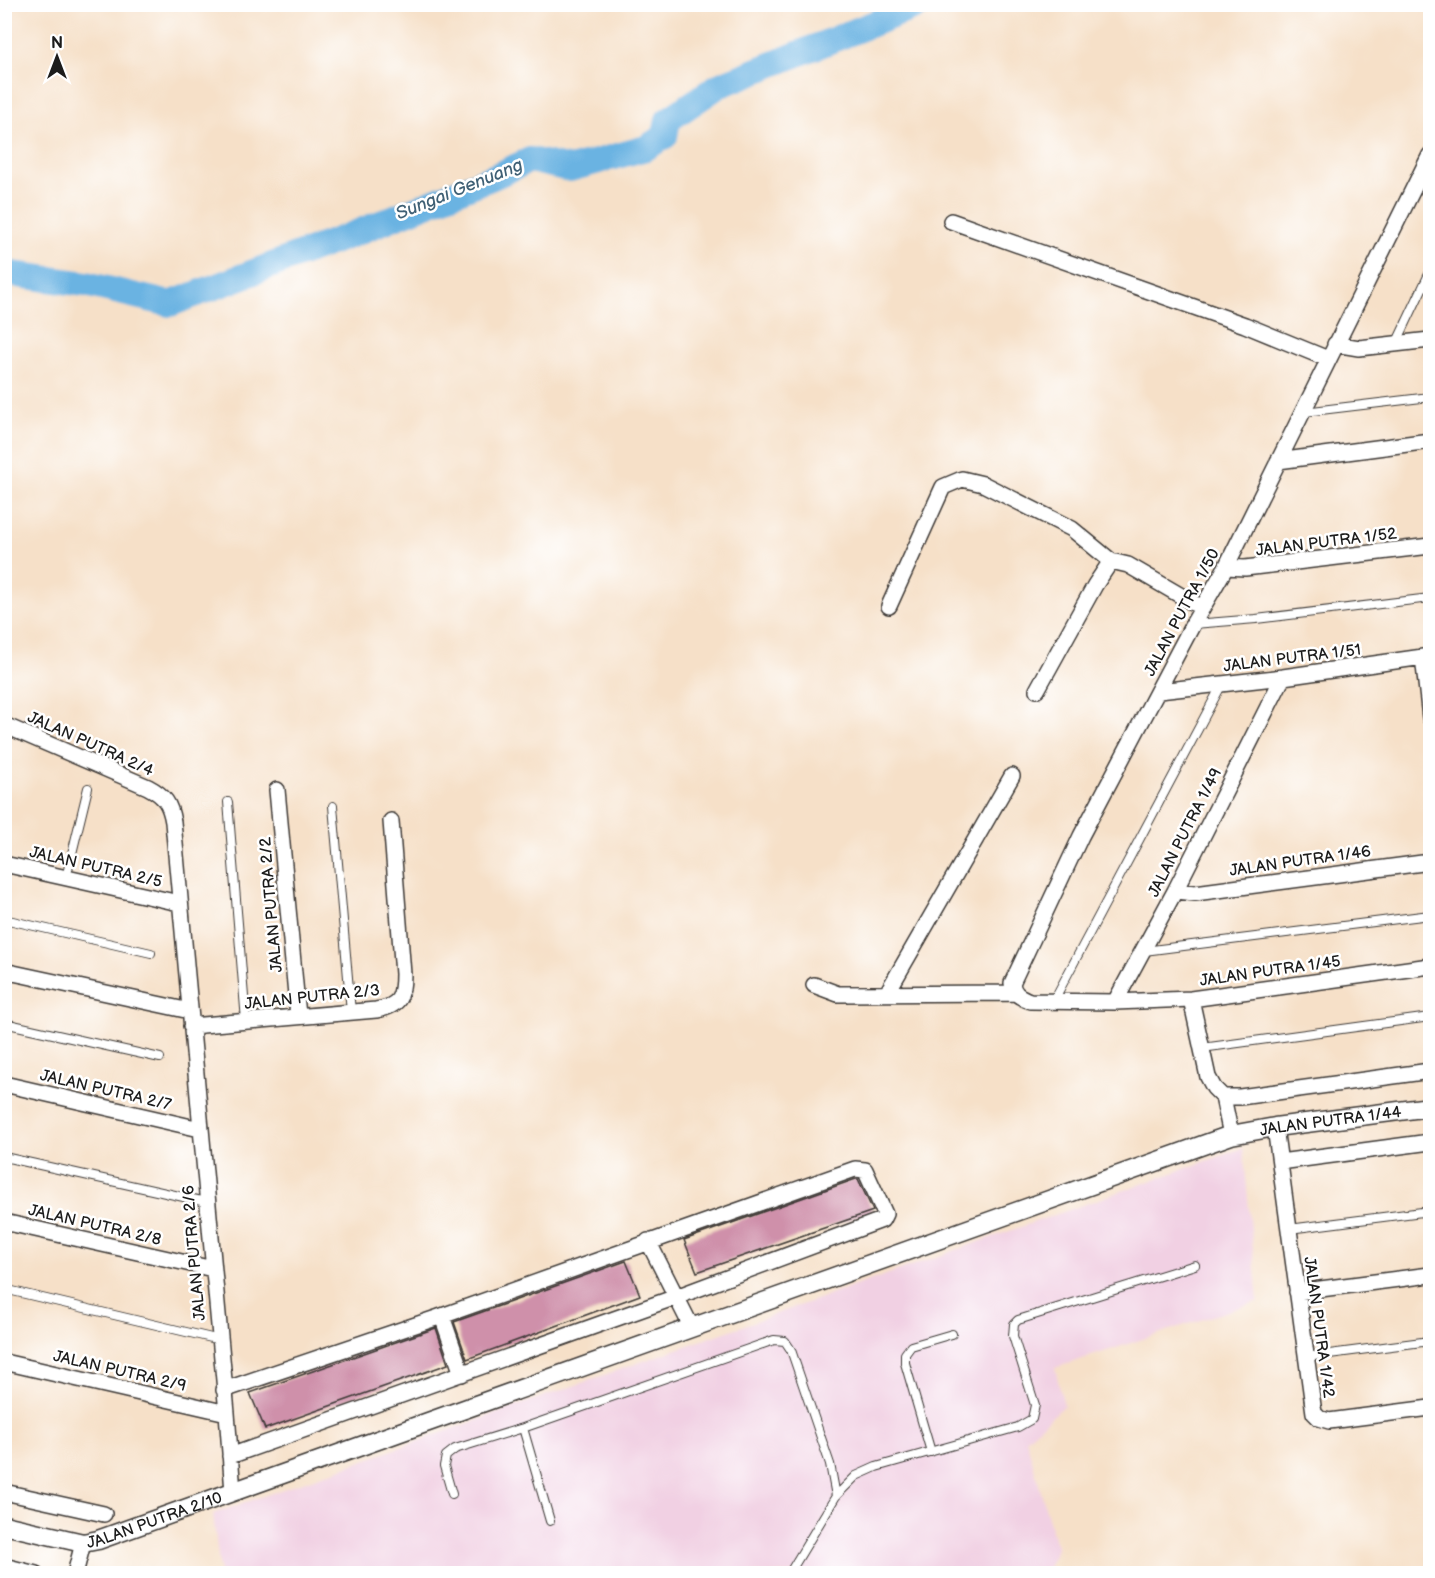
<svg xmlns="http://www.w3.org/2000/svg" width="1435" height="1578" font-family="'Balsamiq Sans',sans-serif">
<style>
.built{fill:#f1d0e3}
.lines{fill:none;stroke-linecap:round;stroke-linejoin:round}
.river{stroke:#6ab3e2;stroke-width:26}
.building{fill:#cf90aa}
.service-casing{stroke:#3d3936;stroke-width:10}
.minor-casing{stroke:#3d3936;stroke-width:18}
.tertiary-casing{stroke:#3d3936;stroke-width:21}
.service{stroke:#fff;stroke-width:8}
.minor{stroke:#fff;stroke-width:15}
.tertiary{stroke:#fff;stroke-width:18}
.labels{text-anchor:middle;stroke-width:5;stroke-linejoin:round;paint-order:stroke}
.street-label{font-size:16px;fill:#1c1c1c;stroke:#fff}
.water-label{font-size:18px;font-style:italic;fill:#3f6075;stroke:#fff}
</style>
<rect width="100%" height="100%" fill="#fff"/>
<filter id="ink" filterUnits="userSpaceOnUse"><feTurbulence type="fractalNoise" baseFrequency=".0167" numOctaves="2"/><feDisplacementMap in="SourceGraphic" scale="12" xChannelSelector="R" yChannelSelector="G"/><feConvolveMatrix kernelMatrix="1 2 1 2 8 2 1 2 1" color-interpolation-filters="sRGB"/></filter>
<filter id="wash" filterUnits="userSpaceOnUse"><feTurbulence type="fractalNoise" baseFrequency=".008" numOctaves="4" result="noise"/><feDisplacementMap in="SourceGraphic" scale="24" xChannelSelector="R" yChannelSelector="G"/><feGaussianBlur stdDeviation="1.35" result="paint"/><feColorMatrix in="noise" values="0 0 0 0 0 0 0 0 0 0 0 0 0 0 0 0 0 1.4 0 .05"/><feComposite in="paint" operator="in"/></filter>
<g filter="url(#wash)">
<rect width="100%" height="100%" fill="#f6e0c8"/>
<!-- built -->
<path class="built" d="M 1243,1148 L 1258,1301 L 1055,1368 L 1064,1406 L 1026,1439 L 1057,1549 L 1045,1573 L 220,1573 L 213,1514 Z"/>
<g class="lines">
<!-- river -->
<path class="river" d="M 4,273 L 86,284 L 170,304 L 351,235 L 493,177 L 530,160 L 570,169 L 646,148 L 665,136 L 668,120 L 718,86 L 922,4"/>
</g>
<g id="blocks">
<!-- building -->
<path class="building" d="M 856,1179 L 858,1179 L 873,1211 L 697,1272 L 684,1240 Z
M 626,1261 L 640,1295 L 467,1359 L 454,1322 Z
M 436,1328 L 448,1364 L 265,1429 L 250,1393 Z"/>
</g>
</g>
<g filter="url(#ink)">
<use href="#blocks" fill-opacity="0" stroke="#3d3936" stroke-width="1.5"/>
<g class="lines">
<!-- service casing -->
<g class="service-casing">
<path id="service" d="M 1396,344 L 1430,272
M 1304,412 L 1430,397
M 1194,624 L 1256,619 L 1430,598
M 228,802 L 246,1021
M 333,806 L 351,1012
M 66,878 L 88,788
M 4,919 L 151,953
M 1144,951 L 1430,915
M 1054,1000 L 1222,684
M 4,1023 L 160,1058
M 1202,1048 L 1430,1017
M 4,1157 L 206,1202
M 1289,1229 L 1430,1211
M 4,1289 L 220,1340
M 1306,1357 L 1430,1341
M 523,1428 L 550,1521
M 931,1452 L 905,1363 L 905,1354 L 911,1346 L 952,1334
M 452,1494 L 444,1466 L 446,1456 L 455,1449 L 523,1428 L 774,1340 L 785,1341 L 791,1350 L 830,1464 L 836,1496
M 789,1574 L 836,1496 L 856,1476 L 876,1467 L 1018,1427 L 1032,1419 L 1035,1405 L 1013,1336 L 1014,1324 L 1018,1320 L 1195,1265"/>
</g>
<!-- minor casing -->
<g class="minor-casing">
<path id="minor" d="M 1430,155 L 1226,567 L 1193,624 L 1081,836 L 1012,983 C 1013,994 1020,997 1030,1001 L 1115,1002 L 1191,999 L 1430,966
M 951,221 L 1245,325 L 1328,359
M 1335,344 L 1359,348 L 1430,340
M 1278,461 L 1430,441
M 1226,567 L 1245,568 L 1430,546
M 889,606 L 943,487 L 962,479 L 983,484 L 1072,529 L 1111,561
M 1423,657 L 1430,718
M 1037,690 L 1095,585 L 1111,561 L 1128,565 L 1202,608
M 1159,691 L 1283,677 L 1430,656
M 4,725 L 148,787 C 165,796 170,804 173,822 L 227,1413 L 233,1492
M 277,790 L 298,1016
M 4,864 L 179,903
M 1175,891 L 1195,893 L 1430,862
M 4,971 L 190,1011
M 814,985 L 838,994 L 1015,993
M 887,993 L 1012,776
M 1191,999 L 1208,1077 L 1214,1088 L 1223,1097 L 1231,1135
M 1115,1002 L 1175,891 L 1283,677
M 191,1026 L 376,1010 C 400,1006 403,997 403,974 L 391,821
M 4,1084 L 200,1129
M 1223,1097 L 1240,1097 L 1430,1071
M 1275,1127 L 1314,1413 L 1319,1418 L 1329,1421 L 1430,1408
M 1280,1162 L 1430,1142
M 4,1222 L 213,1269
M 648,1241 L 692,1328
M 1297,1292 L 1430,1275
M 4,1362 L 227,1413
M 224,1390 L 439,1317 L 443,1319 L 462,1374
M 230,1456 L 676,1297 L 882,1220 L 885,1214 L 865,1170 L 855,1169 L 439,1317
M 4,1492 L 104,1514
M 4,1566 L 36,1574
M 75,1574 L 83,1543"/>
</g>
<!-- tertiary casing -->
<g class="tertiary-casing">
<g id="tertiary">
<path id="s1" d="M 4,1525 L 83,1543 L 98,1540 L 1231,1135 L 1275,1127 L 1430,1107"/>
</g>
</g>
<!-- service -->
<use href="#service" class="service"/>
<!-- minor -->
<use href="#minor" class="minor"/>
<!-- tertiary -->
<use href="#tertiary" class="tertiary"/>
</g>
</g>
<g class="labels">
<!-- street labels -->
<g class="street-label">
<text transform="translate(1326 541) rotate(-7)" y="6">JALAN PUTRA 1/52</text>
<text transform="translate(1181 612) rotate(-62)" y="6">JALAN PUTRA 1/50</text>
<text transform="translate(1292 657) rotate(-7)" y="6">JALAN PUTRA 1/51</text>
<text transform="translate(91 743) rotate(24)" y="6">JALAN PUTRA 2/4</text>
<text transform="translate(1184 832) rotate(-63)" y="6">JALAN PUTRA 1/49</text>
<text transform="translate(1300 860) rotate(-8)" y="6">JALAN PUTRA 1/46</text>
<text transform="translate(96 866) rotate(13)" y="6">JALAN PUTRA 2/5</text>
<text transform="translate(270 905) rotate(-95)" y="6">JALAN PUTRA 2/2</text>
<text transform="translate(1270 970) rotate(-8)" y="6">JALAN PUTRA 1/45</text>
<text transform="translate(312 996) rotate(-6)" y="6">JALAN PUTRA 2/3</text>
<text transform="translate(106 1089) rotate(13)" y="6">JALAN PUTRA 2/7</text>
<text dy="6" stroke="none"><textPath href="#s1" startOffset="1400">JALAN PUTRA 1/44</textPath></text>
<text transform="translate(95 1224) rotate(13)" y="6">JALAN PUTRA 2/8</text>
<text transform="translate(193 1253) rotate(-95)" y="6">JALAN PUTRA 2/6</text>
<text transform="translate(1320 1327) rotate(82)" y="6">JALAN PUTRA 1/42</text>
<text transform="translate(120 1370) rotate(13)" y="6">JALAN PUTRA 2/9</text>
<text dy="6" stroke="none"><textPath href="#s1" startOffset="156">JALAN PUTRA 2/10</textPath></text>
</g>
<!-- water labels -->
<g class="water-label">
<text transform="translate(459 189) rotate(-22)" y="6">Sungai Genuang</text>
</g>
</g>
<!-- margin -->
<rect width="1435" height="1578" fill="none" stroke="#fff" stroke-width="24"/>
<!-- north arrow -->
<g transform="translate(57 57)" stroke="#ffffff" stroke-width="4.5" paint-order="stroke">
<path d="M0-4.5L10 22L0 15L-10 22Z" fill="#1c1c1c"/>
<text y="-9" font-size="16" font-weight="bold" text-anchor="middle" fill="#1c1c1c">N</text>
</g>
</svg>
